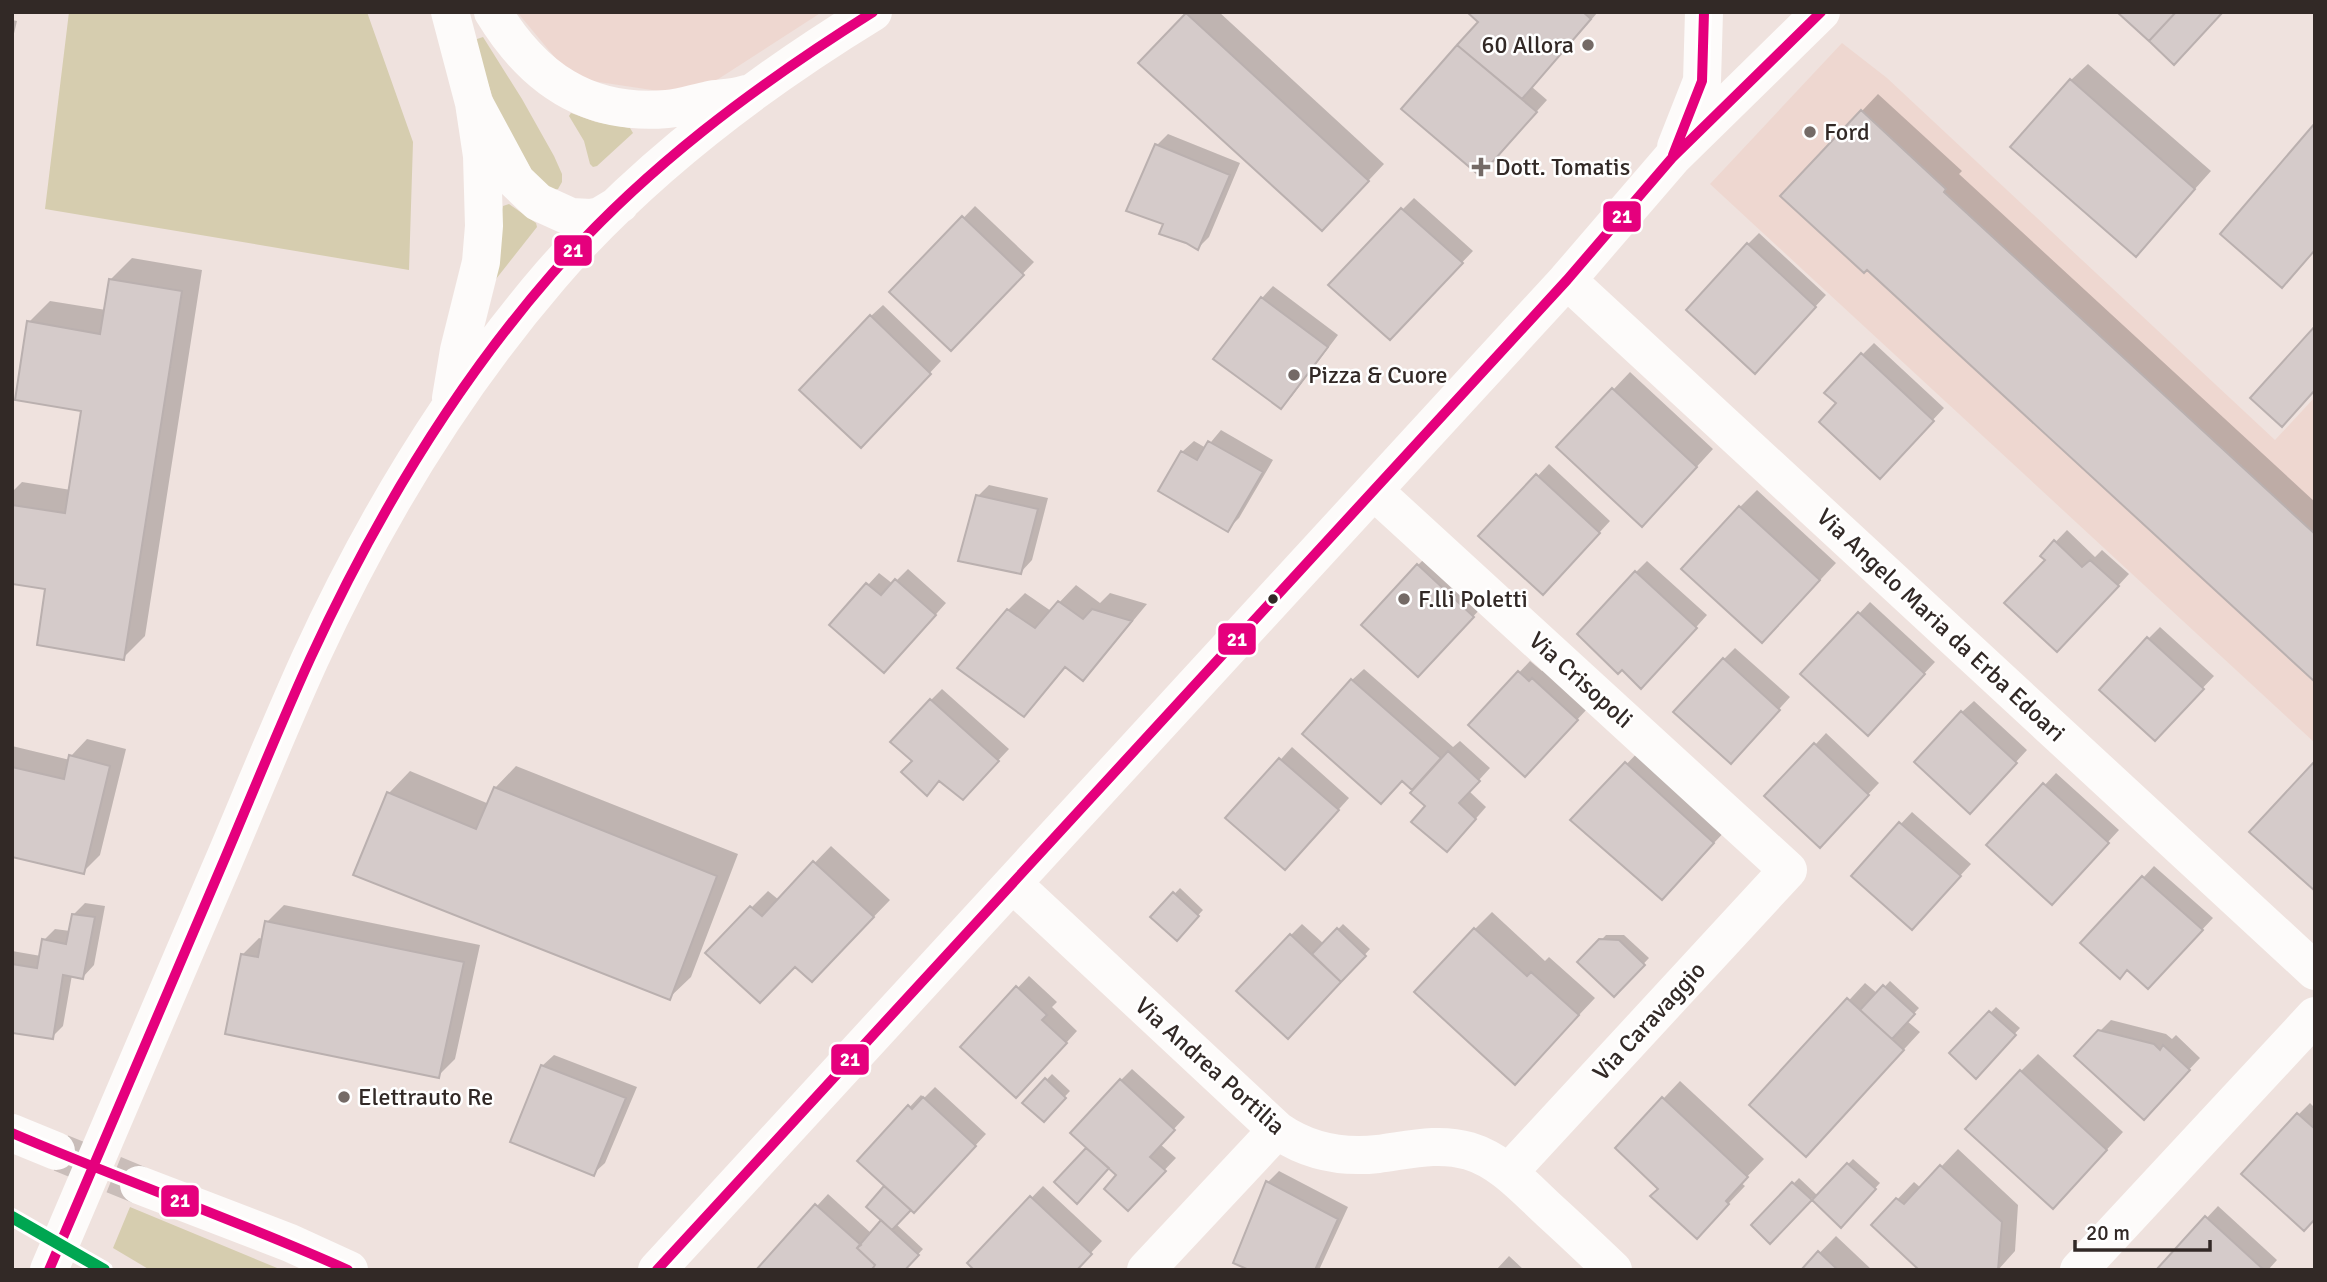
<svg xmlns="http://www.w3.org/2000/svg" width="2327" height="1282" font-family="Signika,sans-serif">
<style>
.built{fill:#eed7d0}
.green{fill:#d6cdaf}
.shadow{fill:#0003}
.building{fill:#d5cbca;stroke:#bab0af;stroke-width:2}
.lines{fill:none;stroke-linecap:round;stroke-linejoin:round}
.minor-tunnel{stroke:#c9bdb9;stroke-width:38;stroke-dasharray:38 19;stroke-linecap:butt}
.minor{stroke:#fdfbfa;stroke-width:38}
.major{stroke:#fdfbfa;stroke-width:38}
.bus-1-casing{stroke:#fff;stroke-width:16}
.bus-1{stroke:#e5007d;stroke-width:10}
.rail-1-casing{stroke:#fff;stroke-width:18}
.rail-1{stroke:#00a651;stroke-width:12}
.poi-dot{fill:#746a66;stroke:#fff;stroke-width:2.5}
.bus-dot{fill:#322926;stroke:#fff;stroke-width:2.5}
.labels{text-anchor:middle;stroke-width:5;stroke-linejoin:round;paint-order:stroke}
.poi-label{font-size:24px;fill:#322926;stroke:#fff;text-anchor:start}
.street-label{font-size:24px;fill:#322926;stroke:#fff}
.line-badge{stroke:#fff;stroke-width:2.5}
.badge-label{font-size:19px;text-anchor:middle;font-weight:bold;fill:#fff}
</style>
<rect width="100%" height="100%" fill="#efe2de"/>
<!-- built -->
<path class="built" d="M 517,12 L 822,12 L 692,96 L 572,78 Z
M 1842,43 L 1887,78 L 2275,440 L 2315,397 L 2315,743 L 1710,184 Z"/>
<!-- green -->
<path class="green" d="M 69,12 L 367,12 L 413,142 L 409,270 L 45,209 Z
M 483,37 L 522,99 L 554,156 L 562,174 L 562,182 L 558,189 L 554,190 L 539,183 L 496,108 L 474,40 Z
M 571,113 L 596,122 L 630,128 L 633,133 L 597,166 L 593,167 L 590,164 L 584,141 L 569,116 Z
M 509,204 L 536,223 L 537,227 L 496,279 L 502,210 L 503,206 Z
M 130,1207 L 282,1270 L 150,1270 L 113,1248 Z"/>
<!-- shadow -->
<path class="shadow" d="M 1189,12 L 1219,12 L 1384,164 L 1339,212 L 1140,63 Z
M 1469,12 L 1598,12 L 1532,87 L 1547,100 L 1491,162 L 1403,109 L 1480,21 Z
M 12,20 L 17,21 L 12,42 Z
M 2088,64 L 2211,171 L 2136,255 L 2071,80 Z
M 1878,94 L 1962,171 L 1959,174 L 2315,502 L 2315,679 L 1868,267 L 1862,111 Z
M 1168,134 L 1240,163 L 1209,237 L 1198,248 L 1165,223 L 1157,145 Z
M 1414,198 L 1473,251 L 1390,338 L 1402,210 Z
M 975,206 L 1034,262 L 951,349 L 892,292 Z
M 1759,233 L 1826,295 L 1766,360 L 1748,244 Z
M 132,258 L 202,270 L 145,636 L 123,658 L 47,588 L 12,582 L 12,492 L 22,482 L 71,490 L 83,409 L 29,322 L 50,301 L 106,310 L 111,279 Z
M 1273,286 L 1338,335 L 1292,396 L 1281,407 L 1262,298 Z
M 883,305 L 941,361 L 872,435 L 871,316 Z
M 1874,343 L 1944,408 L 1891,465 L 1838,403 L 1862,355 Z
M 1630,372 L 1713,449 L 1659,508 L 1559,447 Z
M 1221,430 L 1273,460 L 1239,518 L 1227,530 L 1182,452 L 1194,441 L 1206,448 Z
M 1549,464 L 1610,521 L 1554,582 L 1481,536 Z
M 989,485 L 1048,498 L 1032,560 L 1021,572 L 978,496 Z
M 1757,490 L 1836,563 L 1779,624 L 1740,507 Z
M 2067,530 L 2095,557 L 2102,550 L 2129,574 L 2069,639 L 2047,560 L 2042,556 Z
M 1429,554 L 1484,605 L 1429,663 L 1418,565 Z
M 1647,561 L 1707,615 L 1653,675 L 1636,572 Z
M 908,569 L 946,603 L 896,659 L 832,624 L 879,573 L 893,584 Z
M 1076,585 L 1100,603 L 1110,593 L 1147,604 L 1099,662 L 1083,678 L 1067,666 L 1024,715 L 1008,610 L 1025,593 L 1051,611 Z
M 1870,602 L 1935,662 L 1879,722 L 1803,674 Z
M 2160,627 L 2214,676 L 2166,727 L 2149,638 Z
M 1735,648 L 1790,697 L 1742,750 L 1724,659 Z
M 1530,661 L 1542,671 L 1544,668 L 1588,708 L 1537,763 L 1470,725 Z
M 1364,669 L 1453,747 L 1460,741 L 1490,768 L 1469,791 L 1486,807 L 1458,839 L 1402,779 L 1352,680 Z
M 942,689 L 1009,749 L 963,798 L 915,761 L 931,700 Z
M 1974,701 L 2027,750 L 1981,800 L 1962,712 Z
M 1826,733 L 1879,783 L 1831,834 L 1815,745 Z
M 87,739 L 126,749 L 100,855 L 83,872 L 12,855 L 12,746 L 70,760 L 71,756 Z
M 1292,747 L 1349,798 L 1296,857 L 1228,818 Z
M 1643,747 L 1730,826 L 1678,881 L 1614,855 L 1612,857 L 1573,820 Z
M 516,766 L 738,854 L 691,977 L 669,998 L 389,793 L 410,771 L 489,804 L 495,788 Z
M 2056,773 L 2119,830 L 2063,891 L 1989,845 Z
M 1912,812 L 1971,864 L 1923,916 L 1853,875 Z
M 831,846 L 890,900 L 829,963 L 795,965 L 752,907 L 768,891 L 779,900 Z
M 2154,866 L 2213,918 L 2159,976 L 2127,968 L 2083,943 Z
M 1180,888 L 1203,910 L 1176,939 L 1153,917 Z
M 85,903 L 105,906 L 94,965 L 83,977 L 72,975 L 63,1026 L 52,1037 L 12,1031 L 12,951 L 41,956 L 44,940 L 55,929 L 70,931 L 73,915 Z
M 284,905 L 480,945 L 455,1059 L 438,1076 L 242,955 L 259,938 L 263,939 L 267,922 Z
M 1492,912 L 1545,961 L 1549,957 L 1595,998 L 1531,1066 L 1475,929 Z
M 1302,924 L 1324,944 L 1343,924 L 1370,949 L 1299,1026 L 1291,935 Z
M 1606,935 L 1624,935 L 1649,958 L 1614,995 L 1580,962 Z
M 1029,976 L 1057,1002 L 1052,1007 L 1077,1031 L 1028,1085 L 962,1047 Z
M 1890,981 L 1919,1008 L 1907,1021 L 1920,1032 L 1823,1137 L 1752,1105 L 1865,983 L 1878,994 Z
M 1996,1007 L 2020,1028 L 1976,1076 L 1951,1053 Z
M 2111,1020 L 2166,1034 L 2172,1039 L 2176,1035 L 2200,1058 L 2155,1106 L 2100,1031 Z
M 2038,1054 L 2123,1132 L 2070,1190 L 2021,1071 Z
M 554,1055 L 637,1087 L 605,1163 L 593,1174 L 542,1066 Z
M 1132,1069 L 1185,1117 L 1160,1144 L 1176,1158 L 1139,1197 L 1109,1166 L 1057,1182 L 1089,1147 L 1121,1080 Z
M 1052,1074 L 1070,1091 L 1043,1120 L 1025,1103 Z
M 1680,1081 L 1764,1159 L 1741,1183 L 1745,1186 L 1713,1220 L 1660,1189 L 1617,1148 Z
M 935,1087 L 986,1134 L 925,1200 L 911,1208 L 896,1224 L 923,1249 L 904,1270 L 878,1270 L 817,1206 L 828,1194 L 872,1234 L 883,1220 L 869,1206 L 887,1186 L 859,1161 L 921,1095 L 924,1098 Z
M 2310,1103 L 2315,1108 L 2315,1218 L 2299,1114 Z
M 1958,1149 L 2018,1205 L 2015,1251 L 1998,1270 L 1873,1225 L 1914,1182 L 1921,1188 Z
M 1853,1159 L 1880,1183 L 1841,1225 L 1812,1198 L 1770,1241 L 1753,1225 L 1799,1178 L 1818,1196 Z
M 1279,1171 L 1348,1207 L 1319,1270 L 1253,1270 L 1268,1182 Z
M 1043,1186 L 1102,1241 L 1075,1270 L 969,1263 Z
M 2218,1206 L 2277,1260 L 2268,1270 L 2158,1270 Z
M 1836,1236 L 1872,1270 L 1803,1270 Z
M 1509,1256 L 1524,1270 L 1496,1270 Z"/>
<!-- building -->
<path class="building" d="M 1467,12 L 1583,12 L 1591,19 L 1522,99 L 1457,45 L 1478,22 Z
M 2117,12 L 2176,12 L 2149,41 Z
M 2176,12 L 2223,12 L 2174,65 L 2149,41 Z
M 1186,13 L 1369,181 L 1322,231 L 1138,63 Z
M 1457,45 L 1537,112 L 1480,176 L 1401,109 Z
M 2070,79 L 2195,189 L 2136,257 L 2010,147 Z
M 1861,110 L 1946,189 L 1944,192 L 2315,534 L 2315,682 L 1867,270 L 1864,273 L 1780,196 Z
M 2315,123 L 2315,250 L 2282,288 L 2220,234 Z
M 1155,144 L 1230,175 L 1198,250 L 1186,243 L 1159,234 L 1163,224 L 1126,211 Z
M 1401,208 L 1463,263 L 1390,340 L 1328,285 Z
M 962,216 L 1024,275 L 951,351 L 889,292 Z
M 1747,243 L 1816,307 L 1755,374 L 1686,310 Z
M 109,279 L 182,291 L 124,660 L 37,645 L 45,589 L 12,584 L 12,505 L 65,513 L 81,411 L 15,400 L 27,321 L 100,334 Z
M 1261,297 L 1328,347 L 1281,409 L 1213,359 Z
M 870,315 L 931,374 L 861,448 L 799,390 Z
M 2315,326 L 2315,390 L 2282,427 L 2250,398 Z
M 1861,353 L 1934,421 L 1880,479 L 1819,422 L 1836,403 L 1824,393 Z
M 1612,388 L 1697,467 L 1642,527 L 1556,447 Z
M 1208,441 L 1263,472 L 1228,532 L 1158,491 L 1181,451 L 1197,460 Z
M 1536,474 L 1600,533 L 1543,595 L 1478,536 Z
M 976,495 L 1038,509 L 1021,574 L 958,561 Z
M 1739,506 L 1820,580 L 1762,643 L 1681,569 Z
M 2054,540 L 2082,567 L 2090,560 L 2119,586 L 2057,652 L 2004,603 L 2045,560 L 2040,556 Z
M 1417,564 L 1474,617 L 1418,677 L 1361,625 Z
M 1635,571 L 1697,628 L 1641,689 L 1622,670 L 1618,674 L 1577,634 Z
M 895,579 L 936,615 L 884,673 L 829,625 L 866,583 L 881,595 Z
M 1058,601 L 1083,619 L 1092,609 L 1132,621 L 1083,681 L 1065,667 L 1024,717 L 957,668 L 1007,609 L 1035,628 Z
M 1858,612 L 1925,674 L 1868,736 L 1800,674 Z
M 2147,637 L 2204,689 L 2155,741 L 2099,690 Z
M 1723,658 L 1780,710 L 1731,764 L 1673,712 Z
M 1518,671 L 1529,681 L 1532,678 L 1578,720 L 1525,777 L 1468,725 Z
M 1351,679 L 1441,758 L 1412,790 L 1402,781 L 1381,804 L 1302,734 Z
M 930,699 L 999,761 L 963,800 L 939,781 L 927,796 L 901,772 L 912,761 L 890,742 Z
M 1961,711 L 2017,763 L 1970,814 L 1914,762 Z
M 1814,743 L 1869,795 L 1820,848 L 1764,796 Z
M 1448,751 L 1480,781 L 1459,803 L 1476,819 L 1447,852 L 1411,822 L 1425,806 L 1410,793 Z
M 69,755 L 110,766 L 84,874 L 12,857 L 12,767 L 64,779 Z
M 1279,758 L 1339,810 L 1285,870 L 1225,818 Z
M 1625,762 L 1714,843 L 1662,900 L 1570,820 Z
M 2314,762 L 2315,763 L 2315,891 L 2249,832 Z
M 2043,783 L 2109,843 L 2052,905 L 1986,845 Z
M 494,787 L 717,876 L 670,1000 L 353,875 L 387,792 L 476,829 Z
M 1899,822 L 1961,876 L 1912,930 L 1851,876 Z
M 813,861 L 874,917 L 812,982 L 795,967 L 760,1003 L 705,953 L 750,906 L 762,916 Z
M 2142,876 L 2203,930 L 2148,989 L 2127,970 L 2120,979 L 2080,943 Z
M 1173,892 L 1199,916 L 1177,941 L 1150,917 Z
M 72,914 L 95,917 L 83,979 L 63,975 L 53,1039 L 12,1033 L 12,964 L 37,968 L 42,939 L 66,944 Z
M 265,921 L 464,962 L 439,1078 L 225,1034 L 241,954 L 258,957 Z
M 1337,928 L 1366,956 L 1341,982 L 1312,954 Z
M 1474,928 L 1527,976 L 1531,972 L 1579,1015 L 1515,1085 L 1414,992 Z
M 1290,934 L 1341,982 L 1288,1039 L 1236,991 Z
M 1599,939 L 1619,940 L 1645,965 L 1614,997 L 1577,962 Z
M 1883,985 L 1915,1014 L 1892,1039 L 1860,1010 Z
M 1016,986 L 1047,1015 L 1042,1020 L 1067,1043 L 1016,1098 L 960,1047 Z
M 1847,998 L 1904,1050 L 1806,1157 L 1749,1105 Z
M 1989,1011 L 2016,1035 L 1976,1079 L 1949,1053 Z
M 2098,1030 L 2154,1044 L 2160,1050 L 2163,1045 L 2190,1070 L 2144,1120 L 2074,1056 Z
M 541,1065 L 626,1098 L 594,1176 L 510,1142 Z
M 2020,1070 L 2107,1150 L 2053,1209 L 1965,1129 Z
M 1045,1078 L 1066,1098 L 1044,1122 L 1022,1103 Z
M 1120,1079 L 1175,1130 L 1150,1157 L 1166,1171 L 1128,1211 L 1104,1189 L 1116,1175 L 1070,1133 Z
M 923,1097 L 976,1146 L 914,1213 L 857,1161 L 908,1105 L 912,1109 Z
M 1662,1097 L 1748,1177 L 1726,1201 L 1729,1204 L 1697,1239 L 1650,1196 L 1658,1189 L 1615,1148 Z
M 2297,1113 L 2315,1129 L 2315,1219 L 2304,1231 L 2241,1174 Z
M 1086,1148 L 1109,1168 L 1077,1204 L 1054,1182 Z
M 1847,1163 L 1876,1189 L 1841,1228 L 1812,1200 Z
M 1940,1165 L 2002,1222 L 1998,1270 L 1919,1270 L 1871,1225 L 1896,1198 L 1904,1204 Z
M 1266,1181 L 1338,1219 L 1315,1270 L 1249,1270 L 1233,1263 Z
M 1792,1182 L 1812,1200 L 1770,1244 L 1751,1225 Z
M 884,1186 L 911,1210 L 892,1230 L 866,1207 Z
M 1030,1196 L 1092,1254 L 1077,1270 L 974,1270 L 967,1263 Z
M 815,1204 L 861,1245 L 857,1248 L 875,1265 L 873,1268 L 871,1270 L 756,1270 Z
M 2205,1216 L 2264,1270 L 2156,1270 Z
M 881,1220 L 919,1255 L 905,1270 L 875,1270 L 873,1268 L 875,1265 L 857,1248 Z
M 1818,1251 L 1838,1270 L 1801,1270 Z"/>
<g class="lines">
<!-- minor-tunnel -->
<path class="minor-tunnel" d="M 61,1153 L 139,1185"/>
<!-- minor -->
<path class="minor" d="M 1676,147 L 1702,81 L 1704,12
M 1567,280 L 2315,971
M 1374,491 L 1788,870 L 1509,1172
M 1013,884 L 1277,1130 C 1307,1151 1341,1158 1378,1154 C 1409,1150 1438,1142 1469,1151 C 1502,1161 1525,1188 1550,1211 C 1571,1230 1592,1250 1613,1270
M 12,1133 L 56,1151
M 139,1185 L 290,1243 L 349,1270
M 657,1270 L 1567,280 L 1672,158 L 1821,12
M 1146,1270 L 1277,1130
M 2079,1270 L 2315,1016"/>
<!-- major -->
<path class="major" d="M 450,12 L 474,103 L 516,181 L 538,202 L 571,217 L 591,218 L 600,216 L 620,204
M 493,12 C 533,78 587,116 667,109 C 681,108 695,103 709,100 C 722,98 734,98 746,94
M 451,398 L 459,350 L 481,262 L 484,226 L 482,156 L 474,103
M 49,1270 C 108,1132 166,995 225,858 C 253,792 280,725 310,659 C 373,522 452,390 551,275 C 640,172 757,83 873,12"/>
<!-- bus-1 casing -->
<g class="bus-1-casing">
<path id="bus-1" d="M 1673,155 L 1702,81 L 1704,12
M 12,1133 C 123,1181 238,1220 348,1270
M 49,1270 C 108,1133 166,995 225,858 C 253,792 280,725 310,659 C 373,522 452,389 551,275 C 643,169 755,86 873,12
M 657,1270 L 1567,280 L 1672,158 L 1821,12"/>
</g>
<!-- bus-1 -->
<use href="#bus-1" class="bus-1"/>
<!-- rail-1 casing -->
<g class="rail-1-casing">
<path id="rail-1" d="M 12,1217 L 104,1270"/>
</g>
<!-- rail-1 -->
<use href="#rail-1" class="rail-1"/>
</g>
<!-- markers -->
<g class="poi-dot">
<circle cx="1588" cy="45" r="7"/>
<circle cx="1810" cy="132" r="7"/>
<path d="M1477.5 156.5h7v7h7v7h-7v7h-7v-7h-7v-7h7z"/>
<circle cx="1294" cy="375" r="7"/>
<circle cx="1404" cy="599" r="7"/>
<circle cx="344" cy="1097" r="7"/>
</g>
<circle class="bus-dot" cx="1273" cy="599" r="6"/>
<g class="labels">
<!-- poi labels -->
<g class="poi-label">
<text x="1574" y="53" text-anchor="end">60 Allora</text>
<text x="1824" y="140">Ford</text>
<text x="1495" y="175">Dott. Tomatis</text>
<text x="1308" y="383">Pizza &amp; Cuore</text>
<text x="1418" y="607">F.lli Poletti</text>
<text x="358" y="1105">Elettrauto Re</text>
</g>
<!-- street labels -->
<g class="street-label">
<text transform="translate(1941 625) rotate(43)" y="8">Via Angelo Maria da Erba Edoari</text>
<text transform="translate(1581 680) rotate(42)" y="8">Via Crisopoli</text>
<text transform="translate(1649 1021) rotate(-47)" y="8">Via Caravaggio</text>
<text transform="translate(1210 1066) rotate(42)" y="8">Via Andrea Portilia</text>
</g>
</g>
<g class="line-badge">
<rect x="1602" y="200" width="40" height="33" rx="7" fill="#e5007d"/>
<rect x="553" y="234" width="40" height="33" rx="7" fill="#e5007d"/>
<rect x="1217" y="622" width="40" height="34" rx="7" fill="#e5007d"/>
<rect x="830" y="1043" width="40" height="33" rx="7" fill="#e5007d"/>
<rect x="160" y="1184" width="40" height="34" rx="7" fill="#e5007d"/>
</g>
<g class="badge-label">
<text x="1622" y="223">21</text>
<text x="573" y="257">21</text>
<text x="1237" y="646">21</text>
<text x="850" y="1066">21</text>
<text x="180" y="1207">21</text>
</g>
<!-- border -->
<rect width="2327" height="1282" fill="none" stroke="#322926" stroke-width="28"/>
<!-- scale -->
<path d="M2075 1240v10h135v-10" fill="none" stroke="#322926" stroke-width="3.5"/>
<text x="2086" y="1240" font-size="21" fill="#322926" stroke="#ffffff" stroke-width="5" paint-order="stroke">20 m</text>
</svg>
